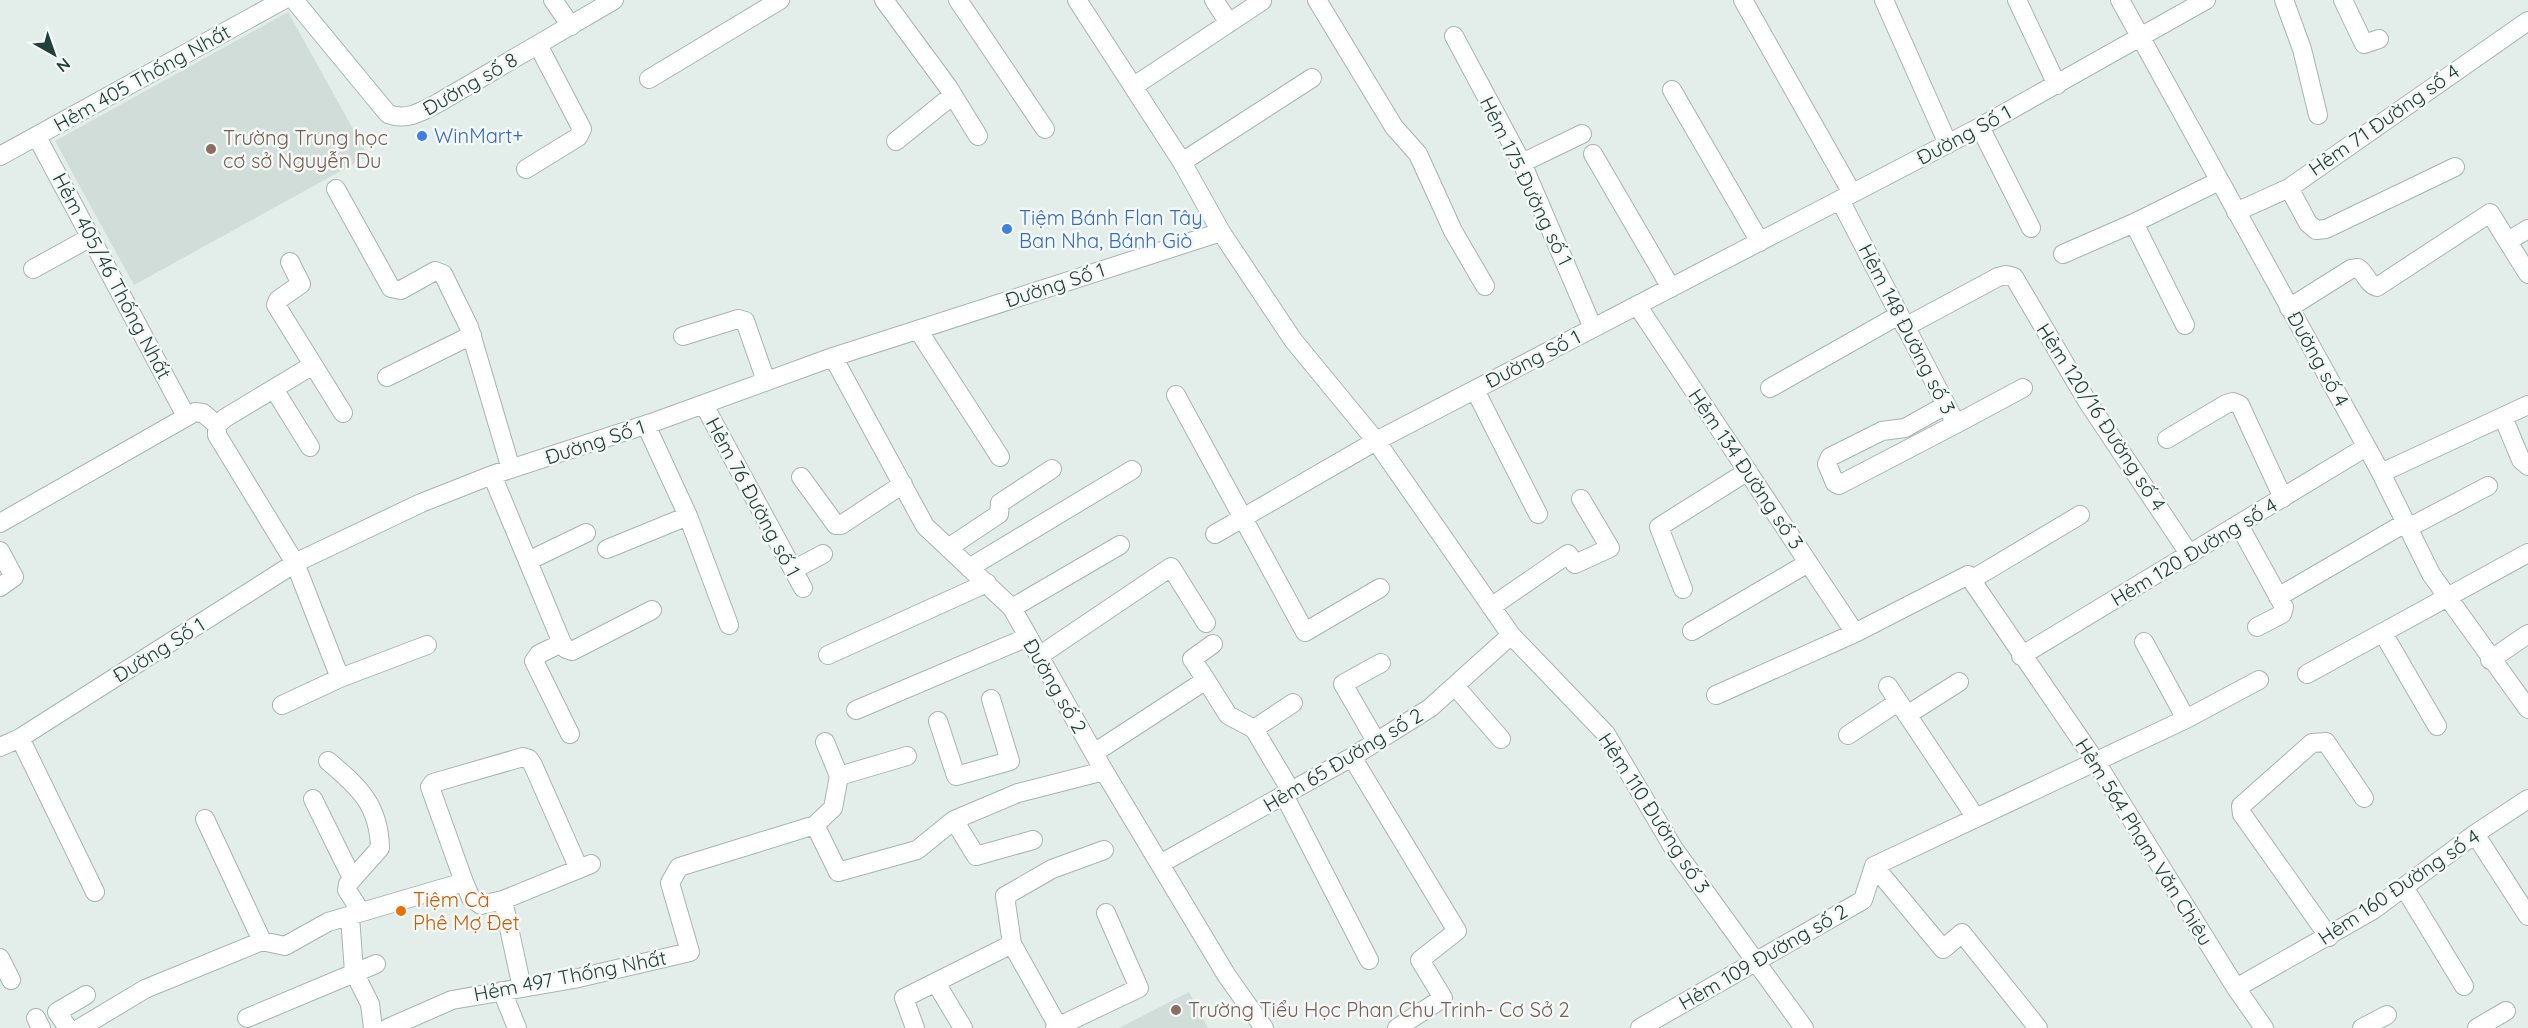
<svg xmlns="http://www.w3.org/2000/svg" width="2528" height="1028" font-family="Quicksand,sans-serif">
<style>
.built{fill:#d1ddd8}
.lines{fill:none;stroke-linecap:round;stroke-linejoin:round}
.street-casing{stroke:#a5b5b1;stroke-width:20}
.secondary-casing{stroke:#a1b9b2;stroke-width:20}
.street{stroke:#fff;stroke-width:18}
.secondary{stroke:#fff;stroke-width:18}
.shop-dot{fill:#3f7fe0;stroke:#f4f9f7;stroke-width:2}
.education-dot{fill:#8d6e63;stroke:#f4f9f7;stroke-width:2}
.food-dot{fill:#e8710a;stroke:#f4f9f7;stroke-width:2}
.labels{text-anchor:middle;stroke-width:5;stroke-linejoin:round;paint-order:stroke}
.street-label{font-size:20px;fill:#223f39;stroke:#f4f9f7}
.shop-label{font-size:20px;fill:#366cbe;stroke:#f4f9f7;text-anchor:start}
.education-label{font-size:20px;fill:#785e54;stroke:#f4f9f7;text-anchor:start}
.food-label{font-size:20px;fill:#c56008;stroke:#f4f9f7;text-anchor:start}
</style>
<rect width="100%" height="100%" fill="#e3ede9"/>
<!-- built -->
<path class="built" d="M 288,12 L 368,156 L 134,285 L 55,141 Z
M 1189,992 L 1208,1028 L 1119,1028 Z"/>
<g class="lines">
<!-- street casing -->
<g class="street-casing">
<path id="street" d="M 553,0 L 571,26
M 884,0 L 948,87 L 978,136
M 958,0 L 1045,129
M 1077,0 L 1182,162 L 1221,232
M 1214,0 L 1229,23
M 1317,0 L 1394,127 L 1418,154 L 1453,231 L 1485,286
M 1743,0 L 1852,193
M 1884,0 L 1948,144
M 2017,0 L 2057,85
M 2120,0 L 2381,473 L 2431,574 L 2528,709
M 2284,0 L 2302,49 L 2318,115
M 2343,0 L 2364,44 L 2379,39
M 1454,36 L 1522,163 L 1593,328
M 649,79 L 780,0
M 1134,86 L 1262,1
M 1672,90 L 1760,242
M 1980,127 L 2031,228
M 37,137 L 186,416
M 896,141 L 953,95
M 1593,154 L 1671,288
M 0,156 L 283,0
M 1182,162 L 1312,78
M 1522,163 L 1582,134
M 526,169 L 578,137 L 582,129 L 538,45
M 2289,188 L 2308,223 L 2316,230 L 2326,229 L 2455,167
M 336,189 L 391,288 L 401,290 L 435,271 L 443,274 L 469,327 L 511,469
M 1840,200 L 1956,424 L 2023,388
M 2236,212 L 2289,188 L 2528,21
M 2134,223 L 2185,325
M 2508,241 L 2528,229
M 2063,254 L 2134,223 L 2219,181
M 290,262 L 301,284 L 278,300 L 276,305 L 343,413
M 33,269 L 91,237
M 1637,305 L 1855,633
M 2289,308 L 2351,269 L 2358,268 C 2366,273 2367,284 2377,287 L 2490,213 L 2528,274
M 1905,327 L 1998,277 L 2006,275 L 2014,277 L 2087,401 L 2190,555
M 918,330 L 1000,457
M 683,336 L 738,319 L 745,321 L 766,381
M 833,357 L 925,526 L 1012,608 L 1104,771 L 1227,976 L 1264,1028
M 313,365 L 225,418 L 217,425 L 217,435 L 295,563 L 340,678
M 387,377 L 472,335
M 1770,388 L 1899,315
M 274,389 L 310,447
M 1475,390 L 1538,514
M 1176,395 L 1305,632 L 1380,588
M 704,405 L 803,588
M 1946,405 L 1905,428 L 1882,431 L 1830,457 L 1827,464 L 1835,483 L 1839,485 L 1956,424
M 2503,417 L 2521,460 L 2528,466
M 646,425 L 688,516 L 729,625
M 2167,439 L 2226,404 L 2233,402 L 2240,405 L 2283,498
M 2381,473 L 2528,405
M 492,475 L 562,643 L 539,654 L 534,661 L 570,734
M 801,477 L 836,525 L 841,525 L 903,484
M 0,523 L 195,412 L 203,413 L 217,425
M 2239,525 L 2284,607 L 2282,614 L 2257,627
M 2408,528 L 2488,486
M 1215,534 L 1376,441 L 1511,635 L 1606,734 L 1674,849 L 1804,1028
M 948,548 L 999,514 L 1000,503 L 1052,469
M 607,549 L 688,516
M 0,551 L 14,577 L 0,587
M 528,561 L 586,533
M 969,568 L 1132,470
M 793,570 L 823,554
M 1971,580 L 2080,515
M 1683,589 L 1659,527 L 1748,471
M 2278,597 L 2405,523
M 1491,607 L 1568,554 L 1575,564 L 1610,548 L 1581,499
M 1012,608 L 1120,545
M 1692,631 L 1808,563
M 2383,633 L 2437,726
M 2144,642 L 2186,719
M 562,643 L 566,649 L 572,651 L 652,610
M 828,655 L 987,583
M 1039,656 L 1171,567 L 1206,623
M 2021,656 L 2366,447
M 2490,660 L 2528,634
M 2307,674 L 2528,553
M 1206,680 L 1192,659 L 1213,644
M 1455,686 L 1501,739
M 1888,686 L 1976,818
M 1716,695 L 1855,633 L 1968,575 L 2096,762 L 2236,988 L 2264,1028
M 282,705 L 340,678 L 427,645
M 856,710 L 1028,637
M 1907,715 L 1959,682
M 938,721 L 956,776 L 1010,761 L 991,699
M 1848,735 L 1898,702
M 20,738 L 95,892
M 1376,741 L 1343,684 L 1381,663
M 0,747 L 20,738 L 295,563 L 421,503 L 492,475 L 657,421 L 833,357 L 1221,232 L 1293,340 L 1376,441 L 1980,127 L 2206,0
M 1094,753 L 1206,680 L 1228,715 L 1254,729
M 1352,757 L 1457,931 L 1420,960 L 1443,998 L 1397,1028
M 328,761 C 359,787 379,805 380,848 L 348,884 L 347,890 L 361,912
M 839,776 L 907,756
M 1291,791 L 1254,729 L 1293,703
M 1284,795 L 1369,960
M 313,799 L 352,878
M 205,819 L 262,941
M 954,820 L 976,856 L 1033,840
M 815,825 L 833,808 L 839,776 L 825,742
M 2475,834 L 2528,916
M 1160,864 L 1352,757 L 1430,708 L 1511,635
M 1874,866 L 1943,949 L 1962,933 L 2038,1028
M 464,882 L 430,787 L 433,783 L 523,757 L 529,759 L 533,765 L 579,869
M 2404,887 L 2464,986
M 503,900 L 522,988
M 350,916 L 354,972 L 370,1004 L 373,1028
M 2329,937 L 2242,814 L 2241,806 L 2312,743 L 2326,742 L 2364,798
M 0,958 L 11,980
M 936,983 L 963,1028
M 2236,988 L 2373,910 L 2475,834 L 2528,799
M 502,991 L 517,1028
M 36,1018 L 41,1028
M 247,1018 L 376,964
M 68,1028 L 57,1012 L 86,995
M 80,1028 L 145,989 L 262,941 L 285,946 L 328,922 L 464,882 L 471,898 L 481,905 L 503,900 L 591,864
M 388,1028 L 452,1000 L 574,979 L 690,952 L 670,883 L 679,867 L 815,825 L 838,872 L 917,850 L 954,820 L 1018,793 L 1104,771
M 915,1028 L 904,998 L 1012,944
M 1055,1028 L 1139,988 L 1106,913
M 1059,1028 L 1012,944 L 1005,896 L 1052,869 L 1104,850
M 1640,1028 L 1863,900 L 1874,866 L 2186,719 L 2259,680
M 2362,1028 L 2387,1015
M 2477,1028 L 2506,1011"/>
</g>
<!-- secondary casing -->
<g class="secondary-casing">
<path id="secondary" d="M 294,0 L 388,114 C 407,121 421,112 438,103 L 614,0"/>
</g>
<!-- street -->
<use href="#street" class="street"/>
<!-- secondary -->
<use href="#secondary" class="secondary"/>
</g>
<!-- markers -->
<g class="shop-dot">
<circle cx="422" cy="136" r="6"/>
<circle cx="1007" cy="229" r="6"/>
</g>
<g class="education-dot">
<circle cx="211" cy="149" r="6"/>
<circle cx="1176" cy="1010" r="6"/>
</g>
<circle class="food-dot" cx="401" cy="911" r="6"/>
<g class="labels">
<!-- street labels -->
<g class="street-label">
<text transform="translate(142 78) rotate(-29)" y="7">Hẻm 405 Thống Nhất</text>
<text transform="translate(470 84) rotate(-30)" y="7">Đường số 8</text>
<text transform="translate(2384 120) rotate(-35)" y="7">Hẻm 71 Đường số 4</text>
<text transform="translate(1964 135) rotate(-28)" y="7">Đường Số 1</text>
<text transform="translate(1526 181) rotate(64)" y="7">Hẻm 175 Đường số 1</text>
<text transform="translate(112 276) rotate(62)" y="7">Hẻm 405/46 Thống Nhất</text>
<text transform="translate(1055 285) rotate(-18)" y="7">Đường Số 1</text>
<text transform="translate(1907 329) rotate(63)" y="7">Hẻm 148 Đường số 3</text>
<text transform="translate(1533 359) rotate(-27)" y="7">Đường Số 1</text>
<text transform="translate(2318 359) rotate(61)" y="7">Đường số 4</text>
<text transform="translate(2101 417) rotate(57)" y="7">Hẻm 120/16 Đường số 4</text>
<text transform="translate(595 442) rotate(-18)" y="7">Đường Số 1</text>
<text transform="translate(1746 469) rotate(56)" y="7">Hẻm 134 Đường số 3</text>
<text transform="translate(753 497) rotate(62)" y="7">Hẻm 76 Đường số 1</text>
<text transform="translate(2194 552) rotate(-31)" y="7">Hẻm 120 Đường số 4</text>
<text transform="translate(159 650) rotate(-32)" y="7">Đường Số 1</text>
<text transform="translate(1055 686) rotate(60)" y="7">Đường số 2</text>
<text transform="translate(1343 760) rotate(-31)" y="7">Hẻm 65 Đường số 2</text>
<text transform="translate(1654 813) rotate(57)" y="7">Hẻm 110 Đường số 3</text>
<text transform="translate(2144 842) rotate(58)" y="7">Hẻm 564 Phạm Văn Chiêu</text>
<text transform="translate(2399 887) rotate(-34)" y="7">Hẻm 160 Đường số 4</text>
<text transform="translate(1763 957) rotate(-30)" y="7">Hẻm 109 Đường số 2</text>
<text transform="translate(570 976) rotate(-11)" y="7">Hẻm 497 Thống Nhất</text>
</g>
<!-- shop labels -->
<g class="shop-label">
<text x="434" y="143">WinMart+</text>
<text x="1019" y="225">Tiệm Bánh Flan Tây<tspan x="1019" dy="23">Ban Nha, Bánh Giò</tspan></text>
</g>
<!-- education labels -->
<g class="education-label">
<text x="223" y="145">Trường Trung học<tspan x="223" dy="23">cơ sở Nguyễn Du</tspan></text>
<text x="1188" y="1017">Trường Tiểu Học Phan Chu Trinh- Cơ Sở 2</text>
</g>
<!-- food labels -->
<g class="food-label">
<text x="413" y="907">Tiệm Cà<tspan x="413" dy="23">Phê Mợ Đẹt</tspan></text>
</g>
</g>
<!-- north arrow -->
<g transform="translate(54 54) rotate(140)" stroke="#f4f9f7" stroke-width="4.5" paint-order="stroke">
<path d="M0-4.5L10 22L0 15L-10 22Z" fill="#223f39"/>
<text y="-9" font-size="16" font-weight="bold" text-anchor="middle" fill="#223f39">N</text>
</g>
</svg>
